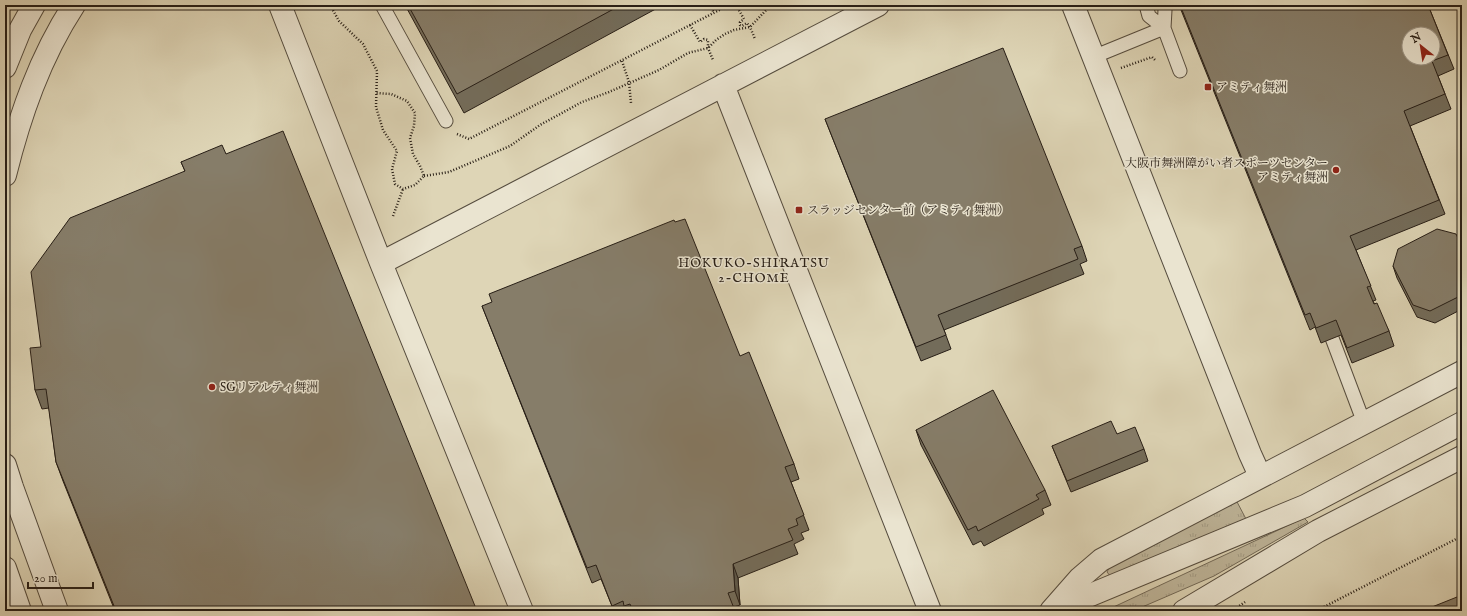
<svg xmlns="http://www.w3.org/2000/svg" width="1467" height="616" font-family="'IM FELL English','Noto Serif JP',serif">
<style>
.grass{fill:url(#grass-tufts);stroke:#736a58}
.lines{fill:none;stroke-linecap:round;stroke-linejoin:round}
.service-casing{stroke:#554c3e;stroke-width:15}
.minor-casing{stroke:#554c3e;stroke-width:24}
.tertiary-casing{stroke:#554c3e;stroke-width:24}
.path{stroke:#271e16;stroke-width:2.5;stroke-dasharray:1 2;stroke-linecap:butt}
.service{stroke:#eae4d0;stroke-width:13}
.minor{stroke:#eae4d0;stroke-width:22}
.tertiary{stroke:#eae4d0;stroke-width:22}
.wall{fill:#736c5a;stroke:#271e16}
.shaded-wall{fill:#5e584a;stroke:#271e16}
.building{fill:#867d69;stroke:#271e16;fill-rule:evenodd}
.poi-dot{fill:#8f2418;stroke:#eae4d0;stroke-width:1.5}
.labels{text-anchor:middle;stroke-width:3;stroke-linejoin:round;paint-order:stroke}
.poi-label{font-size:12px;fill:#271e16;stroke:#eae4d0;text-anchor:start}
.neighbourhood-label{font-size:13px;letter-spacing:1px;fill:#271e16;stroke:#eae4d0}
</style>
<defs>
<pattern id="grass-tufts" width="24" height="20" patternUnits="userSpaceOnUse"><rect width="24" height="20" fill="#bfb69b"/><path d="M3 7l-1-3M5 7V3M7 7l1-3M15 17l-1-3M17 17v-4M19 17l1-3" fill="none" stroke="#a49c85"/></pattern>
</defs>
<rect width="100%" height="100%" fill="#ded5b6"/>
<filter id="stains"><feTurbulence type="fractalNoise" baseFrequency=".005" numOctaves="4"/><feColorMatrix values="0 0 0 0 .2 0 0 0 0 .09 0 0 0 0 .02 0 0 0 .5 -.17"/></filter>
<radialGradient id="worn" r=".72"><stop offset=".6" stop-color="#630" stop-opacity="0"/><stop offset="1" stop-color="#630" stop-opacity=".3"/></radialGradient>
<!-- grass -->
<path class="grass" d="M 1235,498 L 1246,519 L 1119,578 L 1111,577 L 1107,572 L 1110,566 Z
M 1304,518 L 1308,522 L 1214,576 L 1133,611 L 1105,611 Z"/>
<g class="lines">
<!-- service casing -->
<g class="service-casing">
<path id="service" d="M 382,5 L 446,121
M 1146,5 L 1149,16 L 1164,28
M 1164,5 L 1165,10 L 1164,28
M 1093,57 L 1164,28 L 1180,71
M 1332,338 L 1364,423"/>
</g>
<!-- minor casing -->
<g class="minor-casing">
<path id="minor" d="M 1051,611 L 1080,578 L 1101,560 L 1462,372"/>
</g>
<!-- tertiary casing -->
<g class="tertiary-casing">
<path id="tertiary" d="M 280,5 L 381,263 L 522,611
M 1073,5 L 1250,454 L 1260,476
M 5,67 L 20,30 L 34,5
M 723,85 L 930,611
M 5,175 C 20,115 40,57 74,5
M 381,263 L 878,5
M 5,465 L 12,487 L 57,611
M 5,568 L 20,611
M 1052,611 L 1305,506 L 1462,423
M 1184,611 L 1318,531 L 1462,457"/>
</g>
<!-- path -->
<path class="path" d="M 330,5 L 339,21 L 363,44 L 377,71 L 376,107 L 383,130 L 397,151 L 392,169 L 395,184 L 403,189 L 415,185 L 424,176 L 420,166 L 413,154 L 410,138 L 414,126 L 415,113 L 407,101 L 391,94 L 376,93
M 710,5 L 714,13
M 736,5 L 744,19 L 740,22 L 740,25 L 742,26 L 747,23 L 750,27 L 755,39
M 690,25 L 700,42 L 704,39 L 708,40 L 708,48 L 713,60
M 622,61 L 629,82 L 631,103
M 1121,68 L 1152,57 L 1156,61
M 457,134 L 469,139 L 729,5
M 424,176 L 449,172 L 510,146 L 540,125 L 582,102 L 609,92 L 659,70 L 688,53 L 708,48 L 716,40 L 725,34 L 734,30 L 750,27 L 771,5
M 393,216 L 403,189
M 1232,611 L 1245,602
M 1316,611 L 1462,536"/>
<!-- service -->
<use href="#service" class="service"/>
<!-- minor -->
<use href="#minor" class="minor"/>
<!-- tertiary -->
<use href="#tertiary" class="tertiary"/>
</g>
<!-- wall -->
<path class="wall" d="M 405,5 L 663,5 L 464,113 Z
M 1179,5 L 1428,5 L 1454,69 L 1438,76 L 1451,109 L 1410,126 L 1445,214 L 1356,250 L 1376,300 L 1373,301 L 1389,331 L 1394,346 L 1352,363 L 1341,335 L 1321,343 L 1315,327 L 1310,330 Z
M 825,119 L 1082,246 L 1087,261 L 1080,264 L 1084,274 L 944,330 L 951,349 L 921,361 Z
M 226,154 L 477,611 L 115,611 L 63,481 L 56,462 L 49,408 L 42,409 L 35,390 L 41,347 L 185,171 L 181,162 Z
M 1462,246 L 1462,309 L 1435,323 L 1417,317 L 1397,278 L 1393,266 Z
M 482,306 L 740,356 L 794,464 L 799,479 L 791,482 L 809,530 L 801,533 L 804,539 L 794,544 L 798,554 L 738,578 L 740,605 L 734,607 L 735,611 L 614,611 L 601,579 L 592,583 Z
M 916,430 L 1045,490 L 1051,505 L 1042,509 L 1044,514 L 984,546 L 981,541 L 973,545 L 921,445 Z
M 1117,434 L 1144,449 L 1148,461 L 1071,492 L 1052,446 Z"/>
<!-- shaded-wall -->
<path class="shaded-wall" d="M 733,564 L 738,578 L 740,605 L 735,591 Z"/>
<!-- building -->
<path class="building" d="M 408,5 L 621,5 L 457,94 Z
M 1180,5 L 1428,5 L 1448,55 L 1432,61 L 1445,94 L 1404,111 L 1439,200 L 1350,236 L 1371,286 L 1367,287 L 1374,304 L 1377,303 L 1389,331 L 1347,348 L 1336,320 L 1316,328 L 1310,313 L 1305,315 ZM 1409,34 L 1433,34 L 1433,58 L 1409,58 Z
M 1003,48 L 1082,246 L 1074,249 L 1078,259 L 938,315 L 946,335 L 916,347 L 825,119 Z
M 283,131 L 477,611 L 116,611 L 56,462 L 46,389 L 35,390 L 30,348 L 41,347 L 31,272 L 70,218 L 185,171 L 181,162 L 222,145 L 226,154 Z
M 685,219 L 740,356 L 749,352 L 794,464 L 785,467 L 804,515 L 796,519 L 798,525 L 788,529 L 793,540 L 733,564 L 735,591 L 728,593 L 735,611 L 633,611 L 630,604 L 624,606 L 623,601 L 612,606 L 596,565 L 587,568 L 482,306 L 492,302 L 489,294 L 674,220 L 675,222 Z
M 1437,229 L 1456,234 L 1462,246 L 1462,295 L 1430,311 L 1413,305 L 1393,266 L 1398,249 Z
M 993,390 L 1045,490 L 1036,495 L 1039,499 L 978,531 L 976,526 L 968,530 L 916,430 Z
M 1111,421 L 1117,434 L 1135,427 L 1144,449 L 1067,481 L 1052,446 Z
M 1462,595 L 1462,611 L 1422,611 Z"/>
<!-- markers -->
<g class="poi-dot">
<rect x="1204" y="83" width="8" height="8" rx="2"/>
<circle cx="1336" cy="170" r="4"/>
<rect x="795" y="206" width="8" height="8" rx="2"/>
<circle cx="212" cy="387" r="4"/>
</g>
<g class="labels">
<!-- poi labels -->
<g class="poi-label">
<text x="1216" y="91">アミティ舞洲</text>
<text x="1328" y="167" text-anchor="end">大阪市舞洲障がい者スポーツセンター<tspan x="1328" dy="14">アミティ舞洲</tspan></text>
<text x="807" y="214">スラッジセンター前（アミティ舞洲）</text>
<text x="220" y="391">SGリアルティ舞洲</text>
</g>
<!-- neighbourhood labels -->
<g class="neighbourhood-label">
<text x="754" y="267">HOKUKO-SHIRATSU<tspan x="754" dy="15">2-CHOME</tspan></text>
</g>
</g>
<!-- margin -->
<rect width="1467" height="616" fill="none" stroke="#ded5b6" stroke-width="20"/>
<rect x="6" y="6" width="1455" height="604" fill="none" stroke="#271e16" stroke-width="2"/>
<rect x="10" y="10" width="1447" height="596" fill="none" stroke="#271e16"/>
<!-- north arrow -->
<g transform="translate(1421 46) rotate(330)"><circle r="19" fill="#eae4d0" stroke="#9c9586"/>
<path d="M0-3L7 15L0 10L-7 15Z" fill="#8f2418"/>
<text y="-6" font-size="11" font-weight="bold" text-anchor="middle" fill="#271e16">N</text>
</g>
<!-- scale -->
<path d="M28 582v6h65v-6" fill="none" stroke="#271e16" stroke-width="2"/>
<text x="34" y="582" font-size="12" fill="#271e16" stroke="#eae4d0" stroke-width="3" paint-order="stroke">20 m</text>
<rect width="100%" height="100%" filter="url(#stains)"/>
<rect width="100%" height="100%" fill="url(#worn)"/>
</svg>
